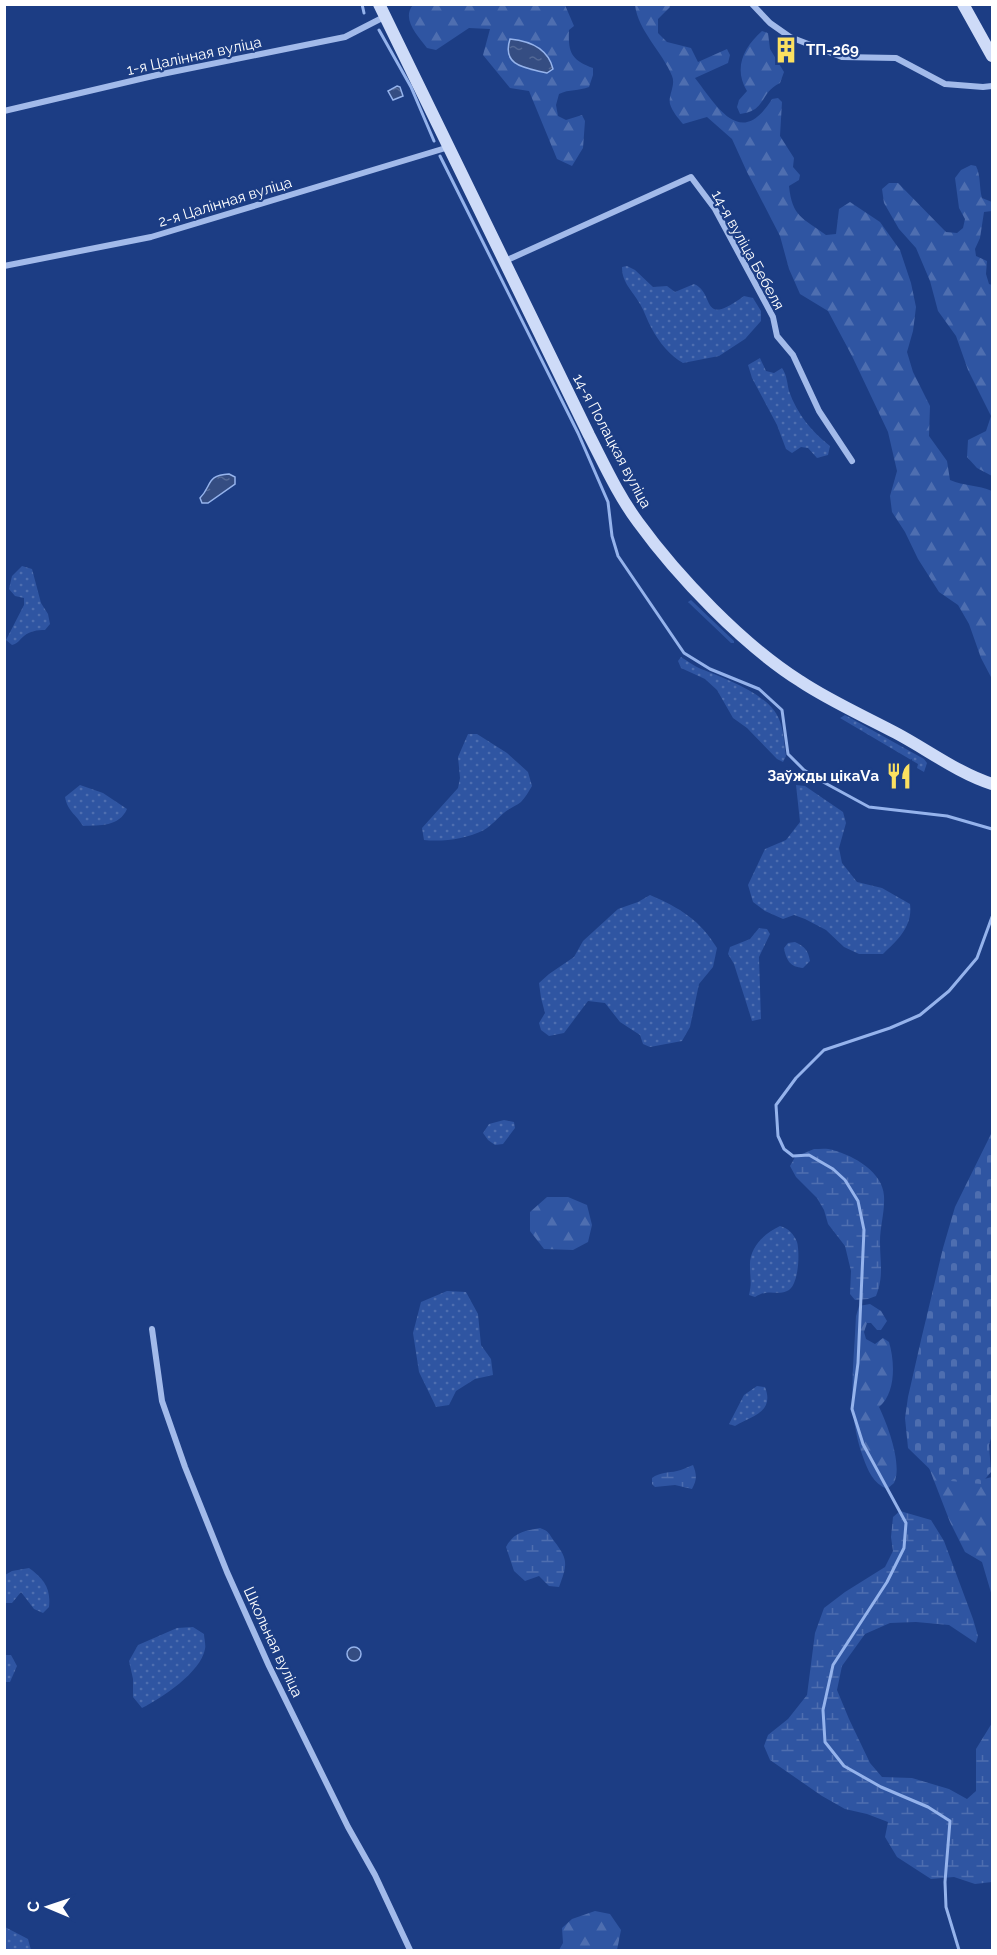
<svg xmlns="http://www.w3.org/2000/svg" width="997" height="1955" font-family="Raleway,sans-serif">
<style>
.grass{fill:url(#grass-dots)}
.forest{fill:url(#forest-firs);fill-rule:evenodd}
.wetland{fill:url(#wetland-marsh)}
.cemetery{fill:url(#cemetery-stones)}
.water{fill:url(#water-ripples);stroke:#95b3ec;stroke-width:1.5}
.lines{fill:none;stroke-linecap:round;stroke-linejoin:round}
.stream{stroke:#95b3ec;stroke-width:3}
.minor{stroke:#a2baea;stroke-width:6}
.secondary{stroke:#cedbf8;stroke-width:12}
.labels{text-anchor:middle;stroke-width:4.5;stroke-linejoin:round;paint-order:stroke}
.poi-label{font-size:15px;font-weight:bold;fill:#fff;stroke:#1c3d84;text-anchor:start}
.street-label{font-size:15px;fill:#fff;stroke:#1c3d84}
</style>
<defs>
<pattern id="grass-dots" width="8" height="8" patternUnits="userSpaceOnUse" patternTransform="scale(1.5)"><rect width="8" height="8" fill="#2f55a2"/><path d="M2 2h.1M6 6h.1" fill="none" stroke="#4e6eb0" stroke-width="1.8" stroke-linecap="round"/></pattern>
<pattern id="forest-firs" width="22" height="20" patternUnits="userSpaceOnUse" patternTransform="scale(1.5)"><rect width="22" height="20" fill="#2f55a2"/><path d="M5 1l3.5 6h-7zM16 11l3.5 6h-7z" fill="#4e6eb0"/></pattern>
<pattern id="wetland-marsh" width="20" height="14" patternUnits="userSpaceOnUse" patternTransform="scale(1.5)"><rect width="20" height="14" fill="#2f55a2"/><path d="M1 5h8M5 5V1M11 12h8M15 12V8" fill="none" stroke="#4e6eb0"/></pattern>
<pattern id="cemetery-stones" width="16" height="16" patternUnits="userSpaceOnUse" patternTransform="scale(1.5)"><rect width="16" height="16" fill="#2f55a2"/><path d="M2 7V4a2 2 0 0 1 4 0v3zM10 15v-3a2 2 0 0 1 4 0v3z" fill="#4e6eb0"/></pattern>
<pattern id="water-ripples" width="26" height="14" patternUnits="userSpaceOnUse" patternTransform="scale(1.5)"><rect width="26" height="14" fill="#354d82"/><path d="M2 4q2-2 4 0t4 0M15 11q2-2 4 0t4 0" fill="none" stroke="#536895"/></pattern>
</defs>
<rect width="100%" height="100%" fill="#1c3d84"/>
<!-- grass -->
<path class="grass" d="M 627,266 L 635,270 L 653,287 L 667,286 L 675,292 L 694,284 C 716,293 699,329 744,296 L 753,298 L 761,311 L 761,321 L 745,339 L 719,356 L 683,363 C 670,356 659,342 652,329 C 647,321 645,312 640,304 C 632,290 622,283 622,267 Z
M 760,358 L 766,371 L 774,373 L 782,368 C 787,375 787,383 789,391 C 797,414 812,432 830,446 L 828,455 L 817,458 L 808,448 L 801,447 L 792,453 L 786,449 L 777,425 L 752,378 L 748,365 Z
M 22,566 L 32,569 L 41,603 L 48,614 L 50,624 L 45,630 C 37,630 30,631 24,636 C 19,640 19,643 12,645 L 6,640 L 24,605 L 24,598 L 15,596 L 9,589 L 12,576 Z
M 691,600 L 734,641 L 734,643 L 731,643 L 688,602 Z
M 681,657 C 688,661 694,666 701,669 C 724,678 769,694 779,719 C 784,730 784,744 786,756 L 783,762 L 777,759 L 747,728 L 733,718 L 717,690 L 705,679 L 681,668 L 678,661 Z
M 845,715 L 924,759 L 927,763 L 924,772 L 917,768 L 918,764 L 840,718 Z
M 468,734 L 477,734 L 507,753 L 528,772 L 532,786 C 529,791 525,798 521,802 C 516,806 510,808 505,812 C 499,817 491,826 484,830 C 466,839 443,842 424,840 L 422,828 L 458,788 L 460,778 L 458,757 Z
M 80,785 L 103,793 L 127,809 C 119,827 100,825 83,826 C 75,813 68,812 65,797 Z
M 796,785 L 805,786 L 843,812 L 846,823 L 839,848 L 842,863 L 857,882 L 882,888 L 910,904 C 913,926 898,940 883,954 L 859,954 L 844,947 L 826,930 L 805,919 L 794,915 L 783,919 L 765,911 L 753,902 L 748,885 L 765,849 L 786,840 L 800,822 Z
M 650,895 C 680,908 700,920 717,948 L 713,967 L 699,984 L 690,1027 L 682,1041 L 650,1047 L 643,1044 L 640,1035 L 620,1022 L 605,1003 L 588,1001 L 564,1033 L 549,1036 L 541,1030 L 539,1023 L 545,1013 L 541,998 L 539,983 L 549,974 L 574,957 L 583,941 L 618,909 L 638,902 Z
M 759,928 L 767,929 L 770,934 L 759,957 L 761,1019 L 752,1021 L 734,964 L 728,954 L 730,947 L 750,939 Z
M 795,942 C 805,947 808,950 810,961 L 803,968 C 790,967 786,960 784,948 L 788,943 Z
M 504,1120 L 514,1122 L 515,1128 L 503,1144 L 495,1145 L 488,1140 L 483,1133 L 489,1124 Z
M 780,1226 C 788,1228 794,1234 797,1242 C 800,1252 799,1287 787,1291 C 775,1296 770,1288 755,1297 L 749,1295 C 752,1283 750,1278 750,1266 C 749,1247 765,1233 780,1226 Z
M 447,1291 L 466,1292 L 478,1314 L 481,1345 L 491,1359 L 493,1375 L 475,1379 L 456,1391 L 449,1405 L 436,1407 L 419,1372 L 413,1333 L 421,1302 Z
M 757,1386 L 765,1387 C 775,1413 751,1416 735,1426 L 729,1424 L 744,1395 Z
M 29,1568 C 44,1579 51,1588 49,1607 L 43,1613 L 34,1609 L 21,1592 L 12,1603 L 5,1603 L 5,1575 L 12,1571 Z
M 193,1627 L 204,1634 C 204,1638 206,1644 205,1649 C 201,1672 162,1698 142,1708 L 133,1697 L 133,1679 L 129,1661 L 138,1645 L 177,1628 Z
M 5,1655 L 11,1655 L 17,1666 L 10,1682 L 5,1682 Z
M 5,1927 L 28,1939 L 31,1950 L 5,1950 Z"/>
<!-- forest -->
<path class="forest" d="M 413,5 L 565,5 L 574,26 L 569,30 C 568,52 571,60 593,68 L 593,75 L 589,87 C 579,91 569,89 559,94 L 556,105 L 558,116 L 566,120 L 582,115 L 585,121 L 583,148 L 572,166 L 557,159 L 529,91 L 510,88 L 483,55 L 490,29 L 469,28 L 436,50 L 427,48 C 418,36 401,19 413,5 ZM 509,40 L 517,40 L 544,51 L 509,49 Z
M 635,5 L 669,5 L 670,7 L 658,19 L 658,33 L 667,42 L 691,48 L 698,62 L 727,49 L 730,55 L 728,63 L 695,78 C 718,108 741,149 772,99 L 778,98 L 782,102 L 780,136 L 794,158 L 793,167 L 800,175 L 799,180 L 789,186 C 792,217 803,218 826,235 L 836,234 L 839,209 L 850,202 L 880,222 L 900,250 L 911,283 L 916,307 L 913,331 L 907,352 L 913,372 L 930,406 L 929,436 L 947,461 L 950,480 C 964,486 978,485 992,491 L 992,679 L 981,658 L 969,624 L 958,605 L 939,592 L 918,559 L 905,532 L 892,512 L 890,496 L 897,471 L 888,432 L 852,356 L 828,311 L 800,294 L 789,269 L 780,236 L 747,172 L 732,139 L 707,117 L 683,124 C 678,118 672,111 670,104 C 668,95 676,85 672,76 C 662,51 638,31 635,5 Z
M 762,31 L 768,33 L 770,49 L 784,72 L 780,83 C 759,93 767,111 740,114 L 737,107 L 739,100 L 747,91 C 733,68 744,47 762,31 Z
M 971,165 L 976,166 C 981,176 979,187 982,198 L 992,202 L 992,211 L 984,212 L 980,238 L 975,249 L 976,256 L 987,261 L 986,274 L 989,284 L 992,285 L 992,476 L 977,468 L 967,457 L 968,440 L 986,431 L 991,416 L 968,370 L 956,336 L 938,311 L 930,281 L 916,248 L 899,229 L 884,203 L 882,189 L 889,183 L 898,183 L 946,232 L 957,233 L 963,228 L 965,219 L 959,208 L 955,178 L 961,170 Z
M 547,1197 L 568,1197 L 587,1205 L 592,1225 L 588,1242 L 573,1250 L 544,1249 L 530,1231 L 530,1212 Z
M 870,1304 L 881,1311 L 887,1321 L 881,1330 L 877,1330 L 871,1323 L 867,1323 L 864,1332 L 866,1339 L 875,1344 L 883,1338 L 889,1342 C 895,1362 896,1393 879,1407 C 887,1423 903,1465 894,1483 C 893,1484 888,1488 887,1489 C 873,1483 868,1471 863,1457 C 846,1411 854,1365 856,1316 L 859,1306 Z
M 926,1460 L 984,1479 L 992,1477 L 992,1596 L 982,1562 L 965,1552 L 950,1522 Z
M 595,1911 L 610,1914 L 621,1930 L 617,1950 L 559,1950 L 563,1943 L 562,1928 L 572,1919 Z"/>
<!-- wetland -->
<path class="wetland" d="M 814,1149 C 820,1149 827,1148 833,1150 C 854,1156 883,1172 884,1196 C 885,1212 880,1226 880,1242 C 880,1263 884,1276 876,1296 L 868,1299 L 855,1300 L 850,1294 L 851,1271 L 845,1246 L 828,1224 L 824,1210 L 817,1198 L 796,1177 L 790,1166 L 795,1157 Z
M 693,1465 C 697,1475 697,1480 692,1489 L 675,1485 L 655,1487 L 652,1484 L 652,1478 C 660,1472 668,1473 677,1471 C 682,1470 687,1467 693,1465 Z
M 900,1511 L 931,1520 L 944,1541 L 973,1619 L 978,1636 L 976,1643 L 949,1625 L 916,1622 L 890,1623 L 865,1634 L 842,1666 L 837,1690 L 849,1719 L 870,1763 L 882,1777 L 912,1778 L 949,1789 L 967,1799 L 976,1791 L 976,1749 L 992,1723 L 992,1882 L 975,1884 L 954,1877 L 931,1879 L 897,1857 L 885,1837 L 888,1822 L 867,1814 L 845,1809 L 822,1796 L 770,1760 L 764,1746 L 768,1735 L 788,1719 L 807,1695 L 815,1633 L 824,1608 L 845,1592 L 885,1567 L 893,1551 L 891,1537 L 893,1517 Z
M 540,1528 C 549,1531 549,1534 554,1541 C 569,1560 567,1565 559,1587 L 549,1586 L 539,1576 L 525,1581 L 514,1571 L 506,1547 C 514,1532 524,1531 540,1528 Z"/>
<!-- cemetery -->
<path class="cemetery" d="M 992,1132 L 992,1435 L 989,1445 L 991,1472 L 981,1484 L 941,1480 L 908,1448 L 905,1418 L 908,1397 L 921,1340 L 943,1248 L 955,1207 Z"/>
<!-- water -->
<path class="water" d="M 510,39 C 530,41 548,48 553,69 L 547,73 C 527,68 501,67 510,39 Z
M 397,86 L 400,87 L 403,96 L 393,100 L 388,91 Z
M 229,474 L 235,477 L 235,484 L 208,503 L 202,503 L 200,498 C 212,486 206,475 229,474 Z
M347 1654a7 7 0 1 1 14 0a7 7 0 1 1-14 0Z"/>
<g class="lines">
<!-- stream -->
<path class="stream" d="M 362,4 L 364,13
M 379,30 L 411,87 L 434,141
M 440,156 L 578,433 L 608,502 L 612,536 L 618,556 L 684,653 L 710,669 L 759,689 L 782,710 L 788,754 L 804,770 L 825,783 L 869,807 L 947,816 L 992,829
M 959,1950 L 946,1907 L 945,1882 L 950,1821 L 928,1807 L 881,1787 L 844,1766 L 825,1742 L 823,1710 L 833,1665 L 887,1582 L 904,1548 L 906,1523 L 863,1444 L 852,1409 L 858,1363 L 864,1230 L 858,1201 L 845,1180 L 833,1169 L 809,1155 L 793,1156 L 784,1149 L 778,1136 L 776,1105 L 796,1078 L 824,1050 L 890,1028 L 920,1015 L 949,991 L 977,958 L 992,917"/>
<!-- minor -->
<path class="minor" d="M 752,4 L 770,23 L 790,37 L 842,57 L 896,58 L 945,84 L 983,87 L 992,86
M 4,111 L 157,75 L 345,37 L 384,17
M 505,261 L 691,177 L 715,209 L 773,317 L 777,336 L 793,355 L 819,411 L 852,461
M 4,266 L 151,237 L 449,147
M 152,1329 L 162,1401 L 185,1467 L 227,1572 L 269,1666 L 348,1827 L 375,1875 L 410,1950"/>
<!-- secondary -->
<path class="secondary" d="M 379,4 L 589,435 C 604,464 618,495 638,522 C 678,577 743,645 800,681 C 830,701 864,716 896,733 C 928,750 958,773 992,784
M 963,4 L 992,56"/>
</g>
<!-- icons -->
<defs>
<g id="building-bare" transform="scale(2.07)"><path d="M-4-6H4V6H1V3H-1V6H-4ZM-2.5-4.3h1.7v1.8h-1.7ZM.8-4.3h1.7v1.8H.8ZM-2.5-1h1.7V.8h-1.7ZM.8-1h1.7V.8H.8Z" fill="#fbe060" stroke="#1c3d84" stroke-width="2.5" paint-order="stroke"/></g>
<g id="restaurant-bare" transform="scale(2.07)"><path d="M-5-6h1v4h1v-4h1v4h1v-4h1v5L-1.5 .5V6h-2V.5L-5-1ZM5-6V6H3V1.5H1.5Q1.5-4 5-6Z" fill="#fbe060" stroke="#1c3d84" stroke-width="2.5" paint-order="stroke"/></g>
</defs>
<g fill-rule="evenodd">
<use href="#building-bare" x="786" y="50"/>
<use href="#restaurant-bare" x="899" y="776"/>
</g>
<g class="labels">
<!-- poi labels -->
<g class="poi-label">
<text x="806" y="55">ТП-269</text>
<text x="879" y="781" text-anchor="end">Заўжды цікаVа</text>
</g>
<!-- street labels -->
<g class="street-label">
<text transform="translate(194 56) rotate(-12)" y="5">1-я Цалінная вуліца</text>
<text transform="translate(225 202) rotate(-17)" y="5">2-я Цалінная вуліца</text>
<text transform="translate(748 250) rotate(61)" y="5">14-я вуліца Бебеля</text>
<text transform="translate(612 441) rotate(62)" y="5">14-я Полацкая вуліца</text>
<text transform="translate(273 1642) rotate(65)" y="5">Школьная вуліца</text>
</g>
</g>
<!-- border -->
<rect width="997" height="1955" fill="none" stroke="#ffffff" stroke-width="12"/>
<!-- north arrow -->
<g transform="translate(48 1907) rotate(272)" stroke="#1c3d84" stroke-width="4.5" paint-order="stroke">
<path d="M0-4.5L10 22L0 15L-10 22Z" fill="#ffffff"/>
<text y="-9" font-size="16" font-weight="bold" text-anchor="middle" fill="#ffffff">С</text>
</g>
</svg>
